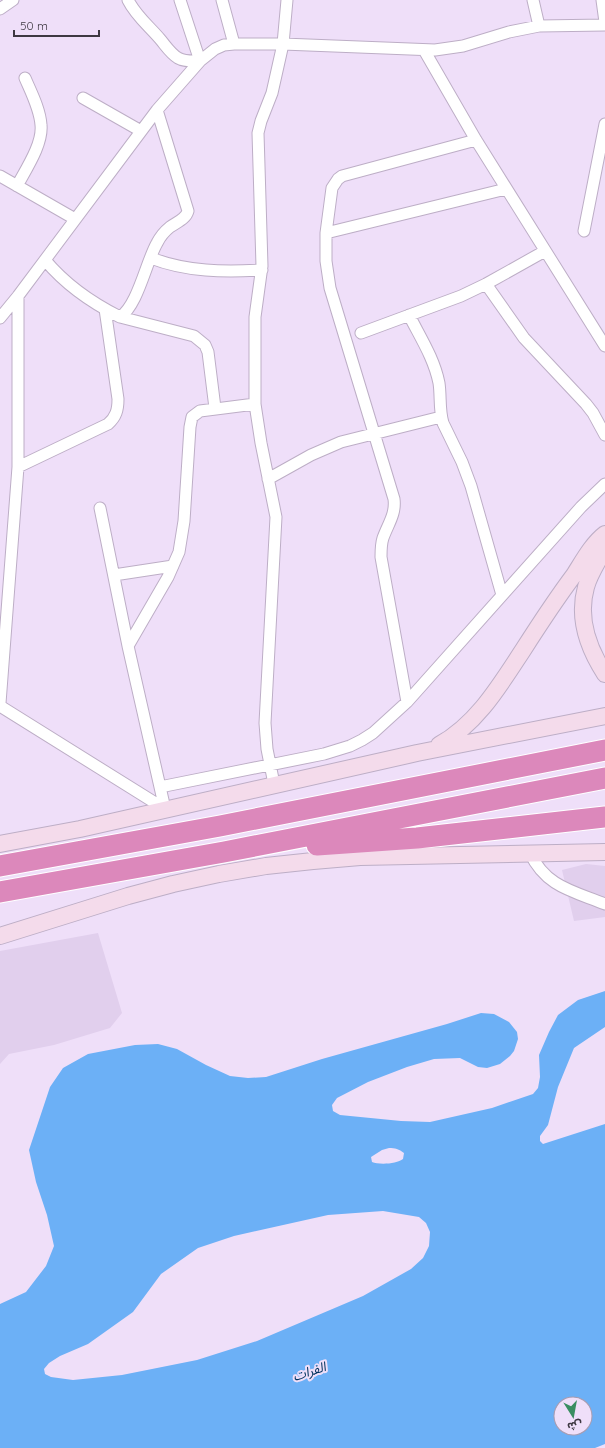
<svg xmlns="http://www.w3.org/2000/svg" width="605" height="1448" font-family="Quicksand,'Noto Sans Arabic',sans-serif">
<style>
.built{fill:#e1cfed}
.water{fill:#6cb0f6;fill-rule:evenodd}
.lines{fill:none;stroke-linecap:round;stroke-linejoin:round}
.street-casing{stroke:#bdaec6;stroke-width:13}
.secondary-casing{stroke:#bdaec6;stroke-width:18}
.highway-casing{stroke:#fff;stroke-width:23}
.street{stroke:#fff;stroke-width:11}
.secondary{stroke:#f4dbeb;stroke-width:16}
.highway{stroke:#dc88bb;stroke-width:21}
.labels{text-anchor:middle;stroke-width:4;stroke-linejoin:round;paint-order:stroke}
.water-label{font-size:13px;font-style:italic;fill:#00325d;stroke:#efdff9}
</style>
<rect width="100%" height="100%" fill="#efdff9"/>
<!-- built -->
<path class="built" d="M 586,864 L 605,866 L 605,917 L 574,921 L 562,870 Z
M 98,933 L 122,1013 L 110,1028 L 54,1045 L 9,1054 L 0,1064 L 0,951 Z"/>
<!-- water -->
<path class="water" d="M 605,991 L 605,1027 L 574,1048 L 558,1087 L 548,1125 L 540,1136 L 540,1141 L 543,1144 L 546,1143 L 605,1124 L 605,1444 L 595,1448 L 0,1448 L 0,1304 L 26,1292 L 46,1266 L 54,1246 L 47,1215 L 36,1182 L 29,1150 L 50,1087 L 63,1068 L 88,1054 L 135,1045 L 158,1044 L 177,1049 L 206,1065 L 230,1076 L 248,1078 L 266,1077 L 322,1059 L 447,1024 L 481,1013 L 494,1014 L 509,1022 L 517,1032 L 518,1039 L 514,1051 L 510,1056 L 500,1064 L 487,1068 L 478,1067 L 460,1058 L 434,1059 L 407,1067 L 368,1082 L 337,1098 L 332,1105 L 333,1111 L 340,1115 L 401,1121 L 430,1122 L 492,1108 L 533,1094 L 538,1088 L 540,1077 L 539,1055 L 549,1032 L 558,1015 L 578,1000 ZM 389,1148 C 395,1148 399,1149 404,1153 L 403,1159 C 397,1164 379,1165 372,1162 L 371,1157 L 382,1150 ZM 383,1211 L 419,1217 L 426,1223 L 430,1232 L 429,1246 L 423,1258 L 411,1269 L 363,1296 L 257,1341 L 197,1360 L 122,1375 L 73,1380 L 51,1377 L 45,1374 L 44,1369 L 49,1363 L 60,1356 L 88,1344 L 133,1312 L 161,1274 L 198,1248 L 234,1236 L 328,1215 ZM 561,1404 L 585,1404 L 585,1428 L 561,1428 Z"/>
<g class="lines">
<!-- street casing -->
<g class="street-casing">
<path id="street" d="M 128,0 C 136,16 149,26 160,39 C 166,46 170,53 178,58 C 185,62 192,61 200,61 L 180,0
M 222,0 L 234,44
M 533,0 L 539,26
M 602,0 L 605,22
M 0,9 L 13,0
M 424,50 L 476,140 L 605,346
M 83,98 L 141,131
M 0,176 L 75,219
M 17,186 C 26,169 43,144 41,125 C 40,109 31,92 25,78
M 584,231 L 605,124
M 326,233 L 506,189
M 151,258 C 187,272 224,272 262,270
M 45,260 C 65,284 92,303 120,317 L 194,336 L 205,345 L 208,352 L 215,408
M 486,284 L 524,338 L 586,404 L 593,413 L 605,435
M 409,315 C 420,337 434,358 439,383 C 441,396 439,410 443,423 L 462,462 L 471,486 L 502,595
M 120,317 C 138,305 146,262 157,243 C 160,237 165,231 170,227 C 177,222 186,219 188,211 L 157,110
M 0,318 L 18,296 L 157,110 L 200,61 L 215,49 L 224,45 L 234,44 L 283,44 L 435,50 L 463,46 L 509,32 L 539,26 L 605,25
M 361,333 L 461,296 L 486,284 L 545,251
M 18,467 L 108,424 C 116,417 118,410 118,399 L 105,309
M 268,479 L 311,455 L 341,442 L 441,417
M 100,508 L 128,646 L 165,809
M 114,575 L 173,566
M 128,646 L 168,577 L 179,552 L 184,521 L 190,427 L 192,417 L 200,411 L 255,404
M 407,702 L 381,557 C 381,550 381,544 383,538 C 388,524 396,514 394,499 L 330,288 L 326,261 L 326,233 L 332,188 L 338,179 L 342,176 L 476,140
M 0,703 L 18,467 L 18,296
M 0,706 L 165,809
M 274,784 L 267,749 L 265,723 L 276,517 L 261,443 L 255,404 L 255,317 L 262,266 L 258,133 L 261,121 L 272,93 L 283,44 L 287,0
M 160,787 L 324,754 L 350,746 L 362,740 L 373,733 L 407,702 L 581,507 L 605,484
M 530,853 C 546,887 573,891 605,904"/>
</g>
<!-- secondary casing -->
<g class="secondary-casing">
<path id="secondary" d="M 605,549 C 598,561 590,573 586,587 C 577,619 588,648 605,674
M 439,745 C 477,724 500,685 523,650 C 539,625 556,599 574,575 C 583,561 592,544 605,534
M 0,844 L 80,829 L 417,753 L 605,716
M 0,936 L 128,896 L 173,884 L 219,874 L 266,866 L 313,861 L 360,857 L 605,852"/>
</g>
<!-- highway casing -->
<g class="highway-casing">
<path id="highway" d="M 317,845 L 417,838 L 605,817
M 0,866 L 220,826 L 605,750
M 0,892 L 224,852 L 605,778"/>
</g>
<!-- street -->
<use href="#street" class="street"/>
<!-- secondary -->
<use href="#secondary" class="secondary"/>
<!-- highway -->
<use href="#highway" class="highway"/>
</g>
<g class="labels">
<!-- water labels -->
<g class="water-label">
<text transform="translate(309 1371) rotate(-18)" y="5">الفرات</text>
</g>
</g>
<!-- north arrow -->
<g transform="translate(573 1416) rotate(169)"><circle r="19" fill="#efdff9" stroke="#a89cb0"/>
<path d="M0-3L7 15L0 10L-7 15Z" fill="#398e61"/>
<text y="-6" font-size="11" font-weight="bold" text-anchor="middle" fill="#3e3842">ش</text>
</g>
<!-- scale -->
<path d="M14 30v6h85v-6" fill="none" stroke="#3e3842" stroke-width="2"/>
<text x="20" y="30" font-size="12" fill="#3e3842" stroke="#efdff9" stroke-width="3" paint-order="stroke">50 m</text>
</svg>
